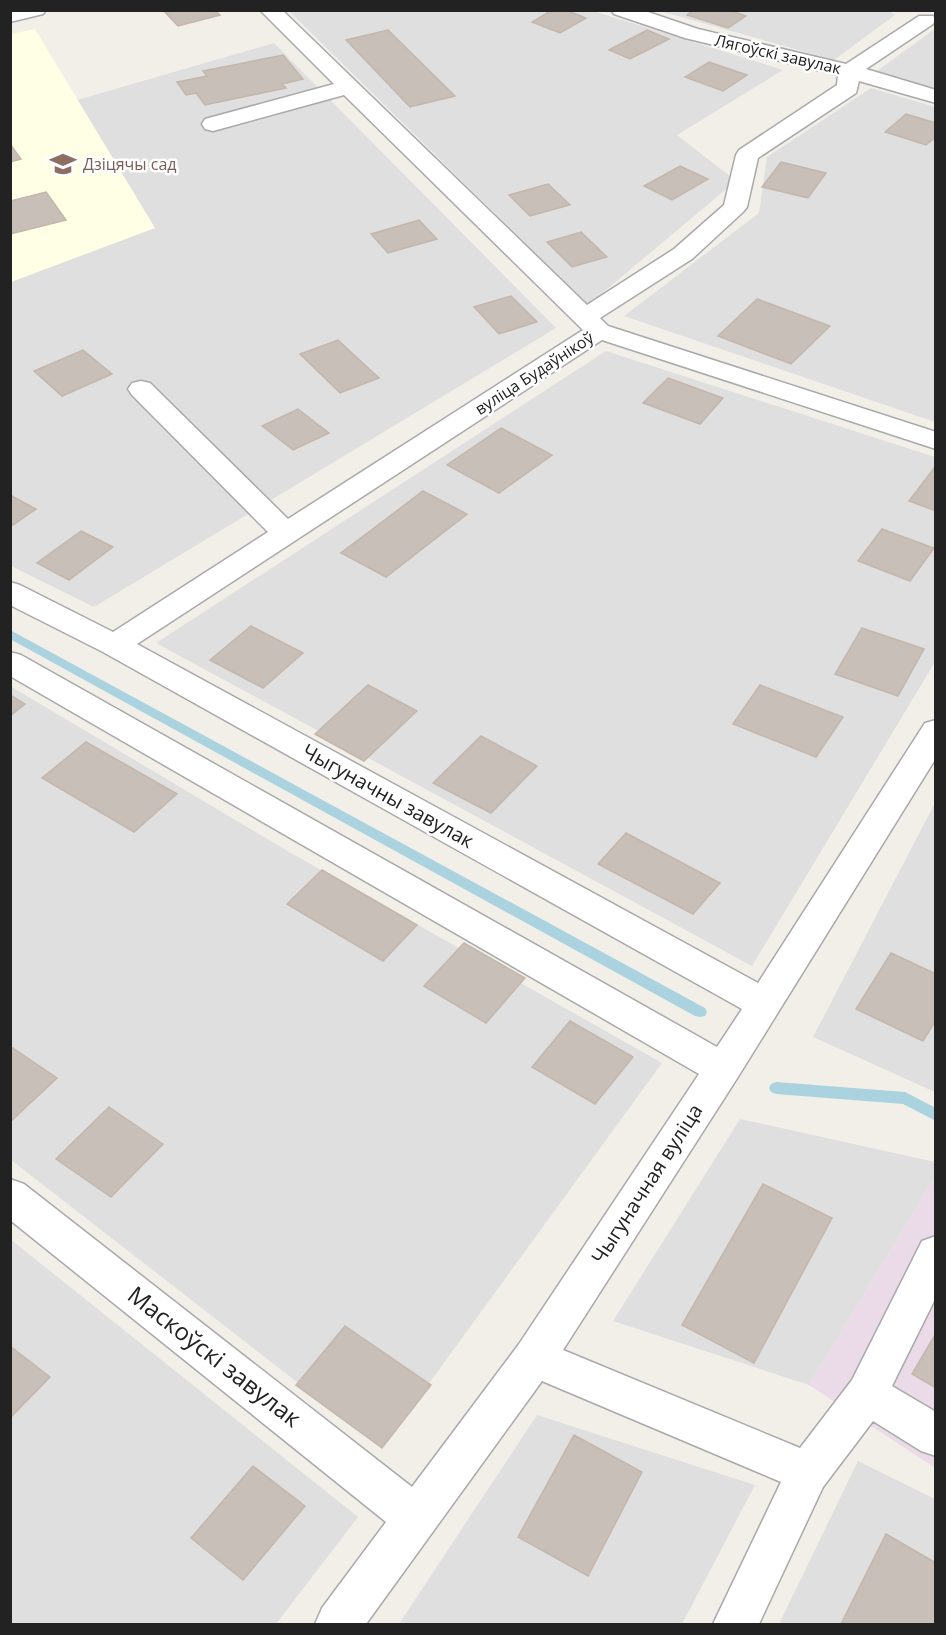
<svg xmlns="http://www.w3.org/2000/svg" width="946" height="1635" font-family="'Open Sans',sans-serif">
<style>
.residential{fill:#e0dfdf}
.industrial{fill:#ebdbe8}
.education{fill:#ffffe5}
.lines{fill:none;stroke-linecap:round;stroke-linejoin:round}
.stream{fill:#aad3df;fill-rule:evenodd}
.building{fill:#c7bfb8;stroke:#c4b6ab;stroke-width:1.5}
.minor-casing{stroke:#a9a9a9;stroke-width:3}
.minor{fill:#fff;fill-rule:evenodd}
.labels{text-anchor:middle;stroke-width:5;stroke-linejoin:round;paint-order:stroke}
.far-street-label{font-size:16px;fill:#222;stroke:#fff}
.far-education-label{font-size:16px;fill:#785e54;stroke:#fff;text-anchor:start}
.street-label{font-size:20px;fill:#222;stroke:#fff}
.near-street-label{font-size:24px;fill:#222;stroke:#fff}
</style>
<rect width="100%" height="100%" fill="#f2efe9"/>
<!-- residential -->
<path class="residential" d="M 887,10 L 895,15 L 834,60 L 660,11 Z
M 289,11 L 593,11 L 783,70 L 677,135 L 736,181 L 588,305 Z
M 933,30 L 936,31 L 935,89 L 877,71 Z
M 274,43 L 556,328 L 94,607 L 11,566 L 10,282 L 154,228 L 77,100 Z
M 871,88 L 935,107 L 935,422 L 624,316 L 759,213 L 767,157 Z
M 606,351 L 935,457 L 935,662 L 752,966 L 156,643 Z
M 10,686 L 291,853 L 662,1063 L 382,1448 L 11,1160 Z
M 935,803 L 935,1092 L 813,1037 Z
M 740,1119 L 935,1162 L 935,1177 L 809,1385 L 613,1321 Z
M 10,1239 L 358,1517 L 276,1624 L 11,1624 Z
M 537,1415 L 755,1485 L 682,1624 L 399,1624 Z
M 858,1461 L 935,1499 L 935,1624 L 779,1624 Z"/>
<!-- industrial -->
<path class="industrial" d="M 935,1177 L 935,1468 L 809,1385 Z"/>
<!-- education -->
<path class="education" d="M 35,29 L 155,228 L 11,282 L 11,34 Z"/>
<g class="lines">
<!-- stream -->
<path class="stream" d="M 10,630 L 705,1008 L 707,1012 L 705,1016 L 700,1017 L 695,1016 L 10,639 Z
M 776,1082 L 905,1092 L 936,1108 L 936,1121 L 903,1104 L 776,1094 L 771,1092 L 769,1088 L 771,1084 Z"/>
</g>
<!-- building -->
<path class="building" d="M 163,10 L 215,10 L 220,15 L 178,26 Z
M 552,10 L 566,10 L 586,18 L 560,33 L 532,22 Z
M 693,10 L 729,10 L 746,16 L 728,28 L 687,15 Z
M 388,30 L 455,96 L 410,107 L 346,40 Z
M 647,30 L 669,39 L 630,59 L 609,50 Z
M 283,55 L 303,79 L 282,84 L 286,88 L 205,105 L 196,93 L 186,95 L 177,82 L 207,76 L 203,71 Z
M 709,62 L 747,75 L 723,91 L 685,77 Z
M 906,114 L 936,123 L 936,137 L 926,145 L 885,132 Z
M 10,144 L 21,159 L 10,162 Z
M 781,162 L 826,173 L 808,198 L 762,187 Z
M 680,166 L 708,179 L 672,200 L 644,186 Z
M 548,184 L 570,205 L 530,216 L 509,195 Z
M 46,192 L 66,220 L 10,234 L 10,201 Z
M 419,220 L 437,239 L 388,253 L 371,234 Z
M 581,232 L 607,257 L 572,267 L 547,242 Z
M 511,296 L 537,322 L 499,334 L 474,307 Z
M 757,299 L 830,326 L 791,364 L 718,336 Z
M 338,340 L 379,378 L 340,393 L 300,354 Z
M 83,350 L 112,374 L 62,396 L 34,371 Z
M 668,378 L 723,398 L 700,424 L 643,403 Z
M 298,409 L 329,433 L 293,450 L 262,426 Z
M 501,428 L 552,455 L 499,493 L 447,465 Z
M 935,467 L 936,468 L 936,511 L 909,501 Z
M 423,491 L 467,514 L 386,577 L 341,553 Z
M 10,495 L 36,509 L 10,527 Z
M 882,529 L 934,548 L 910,581 L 858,561 Z
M 81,531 L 113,547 L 69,580 L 37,563 Z
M 251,626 L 303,653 L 263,688 L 210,660 Z
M 862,628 L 924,649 L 898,696 L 835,674 Z
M 368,685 L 417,711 L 364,761 L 315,734 Z
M 760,685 L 843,717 L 816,757 L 733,724 Z
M 10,695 L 25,704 L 10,716 Z
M 481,736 L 537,766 L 491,813 L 433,783 Z
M 86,742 L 177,794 L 134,832 L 42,778 Z
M 626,833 L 720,883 L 693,914 L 598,864 Z
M 322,870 L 417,925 L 383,961 L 287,904 Z
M 464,943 L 525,978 L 486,1023 L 424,986 Z
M 891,953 L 936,974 L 936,1020 L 923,1041 L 856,1009 Z
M 570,1021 L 633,1057 L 595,1104 L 532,1067 Z
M 10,1046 L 57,1078 L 10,1122 Z
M 109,1107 L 163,1144 L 111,1197 L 56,1159 Z
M 763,1184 L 832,1218 L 754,1363 L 682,1325 Z
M 345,1326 L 431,1385 L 382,1448 L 296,1385 Z
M 936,1333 L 936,1388 L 912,1374 Z
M 10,1346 L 50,1377 L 10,1418 Z
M 574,1435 L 642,1472 L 588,1576 L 518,1537 Z
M 253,1466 L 305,1506 L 243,1580 L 191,1538 Z
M 886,1534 L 936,1563 L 936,1624 L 841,1624 Z"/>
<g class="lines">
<!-- minor casing -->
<g class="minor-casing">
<path id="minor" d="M 10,10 L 46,10 L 43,14 L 10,22 Z
M 260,10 L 282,10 L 587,305 L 674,249 L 724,205 L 736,155 L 739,150 L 837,85 L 838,75 L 685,38 L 614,14 L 611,10 L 642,10 L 698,29 L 846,64 L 919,16 L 933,16 L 936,19 L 933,24 L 866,69 L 936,90 L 936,103 L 859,81 L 856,93 L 758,158 L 747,207 L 743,212 L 692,259 L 600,318 L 608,326 L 936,432 L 936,449 L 602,340 L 137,644 L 758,983 L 925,723 L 936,720 L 936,758 L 736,1080 L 563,1350 L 800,1448 L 852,1380 L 922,1241 L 936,1236 L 936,1297 L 892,1386 L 936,1412 L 936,1456 L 921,1451 L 873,1421 L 823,1487 L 759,1624 L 713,1624 L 781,1482 L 542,1381 L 366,1624 L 315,1624 L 322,1608 L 386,1522 L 10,1220 L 10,1179 L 24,1184 L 412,1487 L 519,1344 L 699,1074 L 10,676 L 10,652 L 21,655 L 717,1047 L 742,1009 L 103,652 L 10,605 L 10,582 L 20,585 L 113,632 L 268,532 L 132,395 L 128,389 L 132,383 L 141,381 L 150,383 L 288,519 L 583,330 L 344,95 L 213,131 L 205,129 L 202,124 L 205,119 L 334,84 Z"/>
</g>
<!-- minor -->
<use href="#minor" class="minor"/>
</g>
<!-- icons -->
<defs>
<g id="school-bare" transform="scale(2.07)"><path d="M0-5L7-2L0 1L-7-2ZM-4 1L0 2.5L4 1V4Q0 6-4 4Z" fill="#8d6e63" stroke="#fff" stroke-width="2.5" paint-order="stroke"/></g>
</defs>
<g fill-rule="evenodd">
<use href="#school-bare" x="63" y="164"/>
</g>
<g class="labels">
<!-- far-street labels -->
<g class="far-street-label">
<text transform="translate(778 54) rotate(13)" y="6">Лягоўскі завулак</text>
<text transform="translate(534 373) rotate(-33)" y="6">вуліца Будаўнікоў</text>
</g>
<!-- far-education labels -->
<g class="far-education-label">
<text x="83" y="170">Дзіцячы сад</text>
</g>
<!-- street labels -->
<g class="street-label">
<text transform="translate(388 796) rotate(29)" y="7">Чыгуначны завулак</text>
<text transform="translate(647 1184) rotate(-57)" y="7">Чыгуначная вуліца</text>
</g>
<!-- near-street labels -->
<g class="near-street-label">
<text transform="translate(214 1357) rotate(38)" y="8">Маскоўскі завулак</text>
</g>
</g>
<!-- border -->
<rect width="946" height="1635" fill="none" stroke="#222222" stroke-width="24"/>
</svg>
